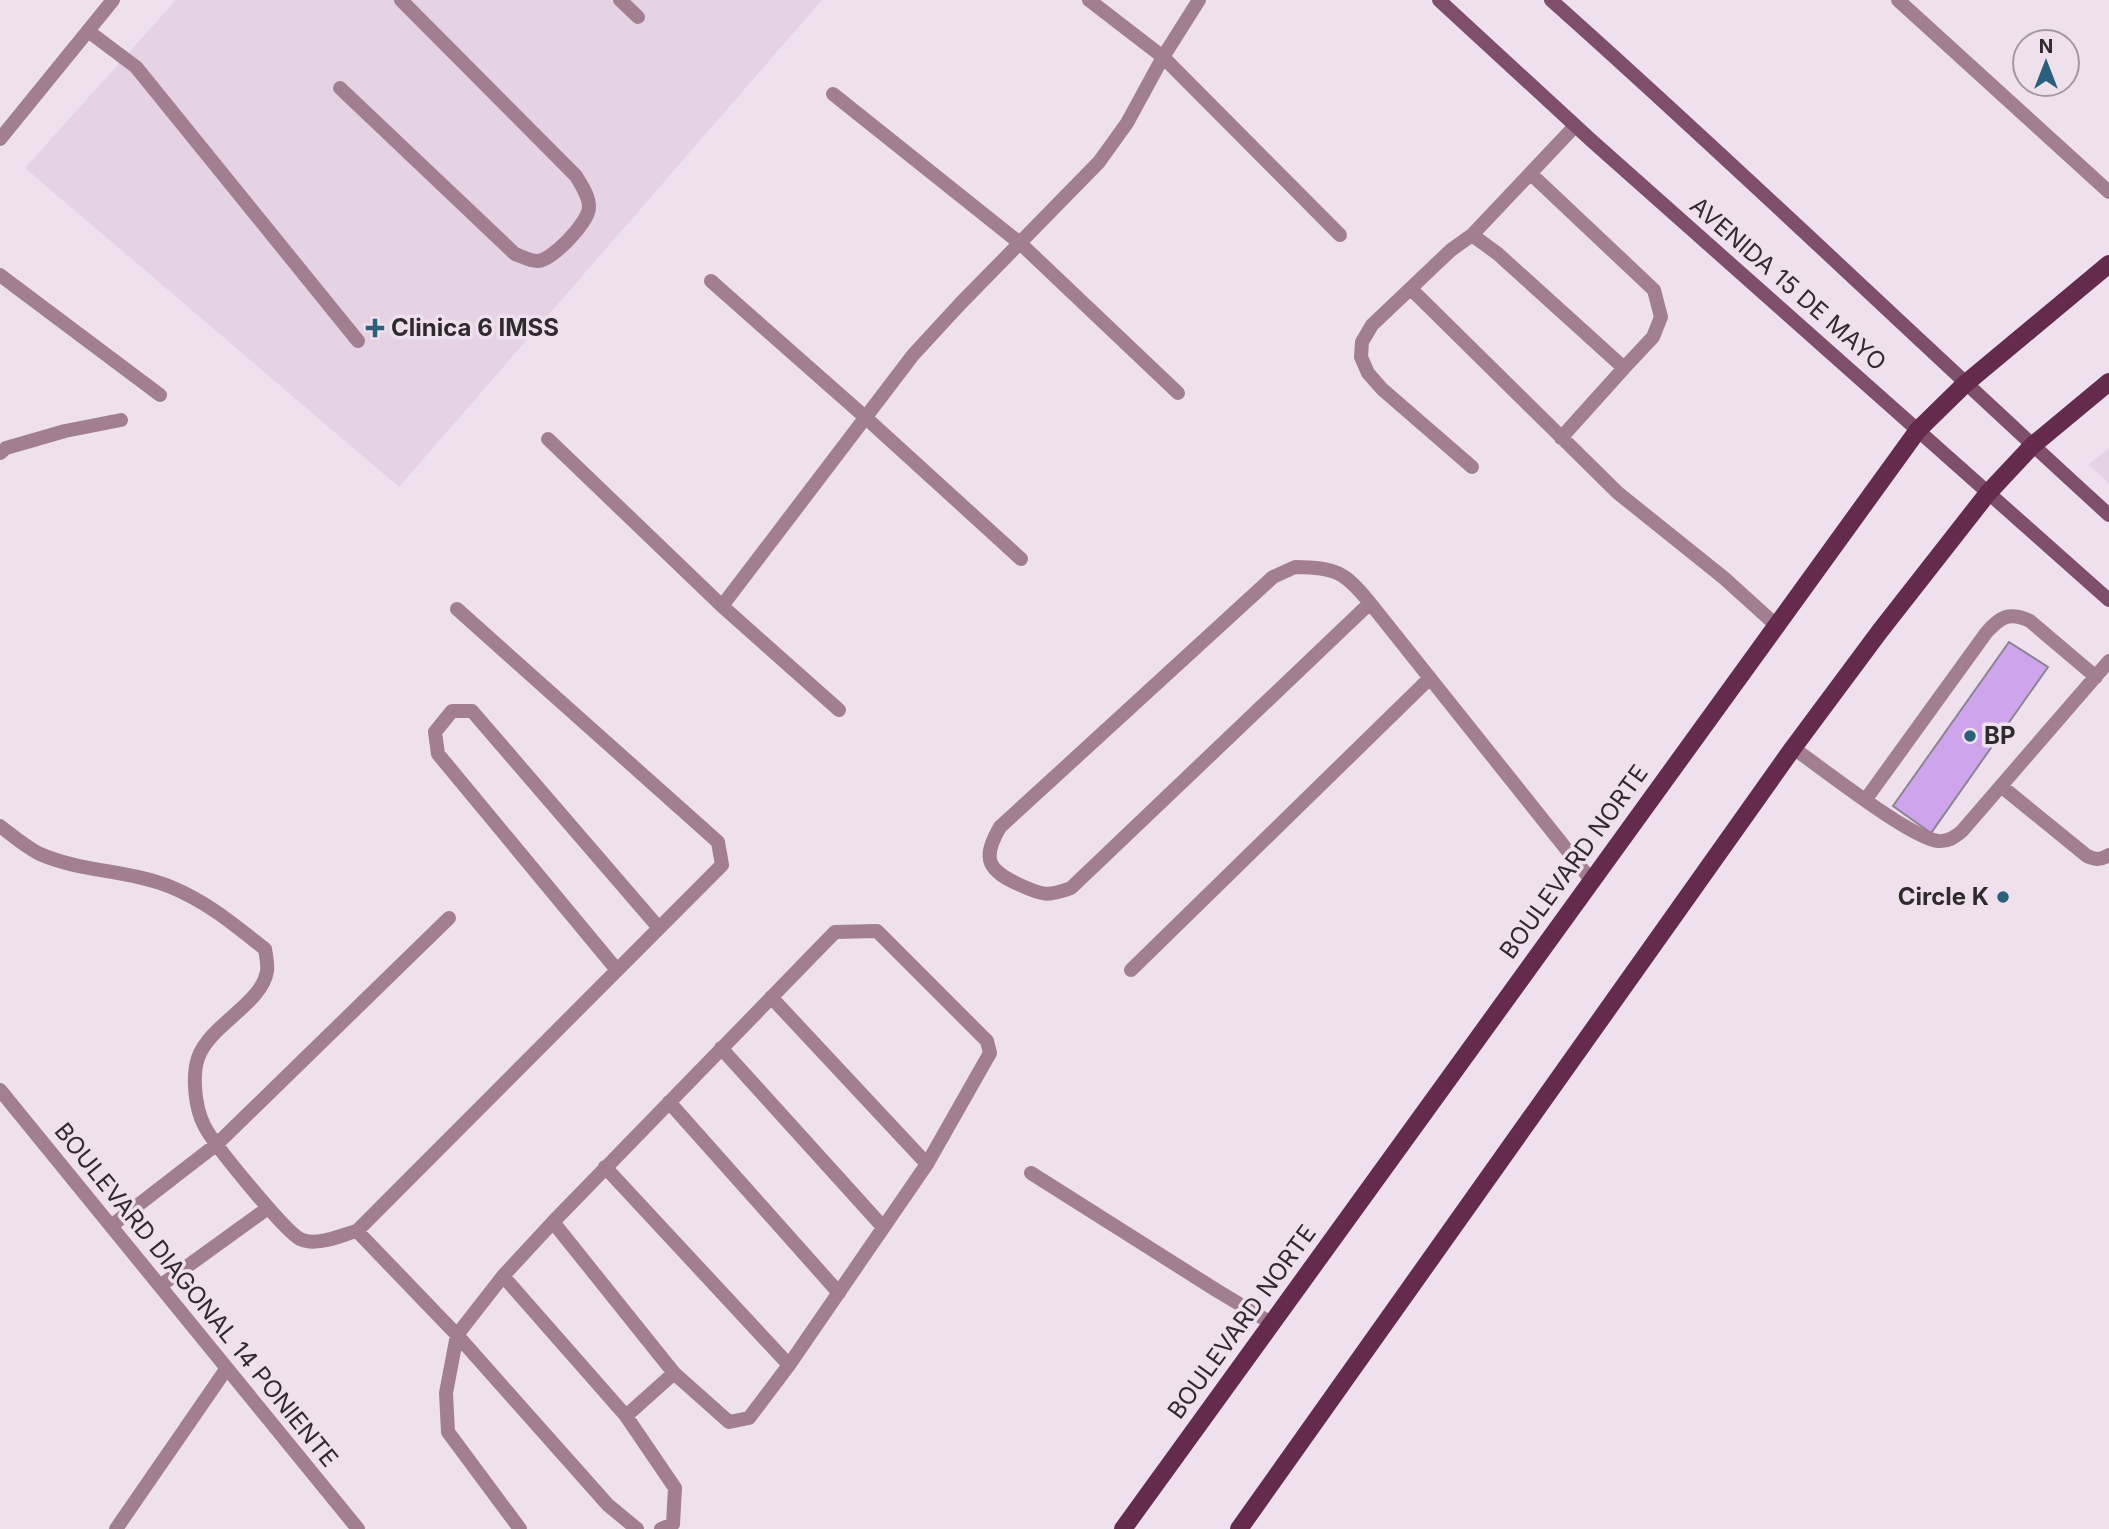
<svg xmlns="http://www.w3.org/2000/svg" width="2109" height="1529" font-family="Inter,sans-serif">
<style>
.built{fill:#e5d2e3}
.building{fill:#cea4ed;stroke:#8b8491;stroke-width:2}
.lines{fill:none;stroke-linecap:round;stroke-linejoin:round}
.lane{stroke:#a27f90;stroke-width:14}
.street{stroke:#a27f90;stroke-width:14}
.secondary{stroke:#7f4e68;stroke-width:14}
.primary{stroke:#652b4c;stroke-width:18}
.poi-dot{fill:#2b5f7b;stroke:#eee1ed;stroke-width:2.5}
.labels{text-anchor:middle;stroke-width:7;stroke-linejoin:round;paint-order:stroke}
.street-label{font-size:24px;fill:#2f2a2e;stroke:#eee1ed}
.poi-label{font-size:24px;font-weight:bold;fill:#2f2a2e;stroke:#eee1ed;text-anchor:start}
</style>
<rect width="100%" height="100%" fill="#eee1ed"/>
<!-- built -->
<path class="built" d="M 176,0 L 822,0 L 399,487 L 25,168 Z
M 2109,448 L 2109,483 L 2088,465 Z"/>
<!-- building -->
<path class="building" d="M 2009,642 L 2048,667 L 1931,833 L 1893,806 Z"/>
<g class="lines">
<!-- lane -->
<path class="lane" d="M 620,0 L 638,17
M 88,31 L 136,67 L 358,341
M 340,88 L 515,254 C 521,256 530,261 537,261 C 552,261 589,222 589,207 C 589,195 581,185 576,176 L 401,0
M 1531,174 L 1654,290 L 1661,317 L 1653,337 L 1624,368
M 1472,235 L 1575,126
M 0,275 L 160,395
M 1411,289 L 1618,493 L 1724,578 L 1776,625
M 0,453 L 6,448 L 65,431 L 121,420
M 1472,467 L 1382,389 L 1368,373 L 1361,357 L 1362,342 L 1372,325 L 1451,250 L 1472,235 L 1498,254 L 1624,368 L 1561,438
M 1295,567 C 1336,568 1344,571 1370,603 L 1071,888 C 1047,897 1042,895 1020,885 C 988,870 981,860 1000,827 L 1273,577 Z
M 1370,603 L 1591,880
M 1793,748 C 1821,767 1910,838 1938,841 C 1948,842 1955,837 1962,831 L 2109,661
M 2001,786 L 2087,856 C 2096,860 2101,860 2109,855
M 1866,799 L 1986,633 C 2000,617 2009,611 2030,621 L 2096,677
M 0,826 C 12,835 26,847 40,854 C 81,872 129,870 171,887 C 209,903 233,924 265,949 C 266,956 268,964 267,971 C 262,1004 210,1024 198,1058 C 192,1076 195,1108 204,1125 C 212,1143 285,1231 300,1239 C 317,1247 341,1235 357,1231 L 722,865 L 718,842 L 457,609
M 617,970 L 438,754 L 435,732 L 452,711 L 472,711 L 659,928
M 1131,970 L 1430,678
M 771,997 L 927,1164
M 721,1048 L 883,1227
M 669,1102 L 839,1293
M 1031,1173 L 1216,1290 L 1271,1323
M 553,1222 L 674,1373 L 729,1422 L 749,1418 L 789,1365
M 111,1226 L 217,1144 L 449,918
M 357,1231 L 457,1335 L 608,1505 L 637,1529
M 503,1276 L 626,1416 L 675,1488 L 673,1524 L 661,1529
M 160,1286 L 268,1208
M 626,1416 L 674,1373
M 520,1529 L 448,1432 L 446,1393 L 457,1335 L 503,1276 L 553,1222 L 835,932 L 877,931 L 987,1041 L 990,1053 L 927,1164 L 789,1365 L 605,1167"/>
<!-- street -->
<path class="street" d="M 1089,0 L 1163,57 L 1340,235
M 1898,0 L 2109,192
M 833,94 L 1021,244 L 1178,393
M 0,139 L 113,0
M 711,281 L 865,417 L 1021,559
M 548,439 L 722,606 L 839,710
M 722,606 L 913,355 L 960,304 L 1099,162 L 1127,123 L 1163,57 L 1199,0
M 0,1090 L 358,1529
M 116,1529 L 227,1368"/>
<!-- secondary -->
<path class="secondary" d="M 1439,0 L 1592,141 L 2109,600
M 1551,0 C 1740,168 1922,345 2109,515"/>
<!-- primary -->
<path class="primary" d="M 1123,1529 L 1918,430 L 1965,384 L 2109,264
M 1239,1529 L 1793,748 L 1880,631 L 1988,493 L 2033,445 L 2109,382"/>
</g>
<!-- markers -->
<g class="poi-dot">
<path d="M371.5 317.5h7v7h7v7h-7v7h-7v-7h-7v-7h7z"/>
<circle cx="1970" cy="736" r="7"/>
<circle cx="2003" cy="897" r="7"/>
</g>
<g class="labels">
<!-- street labels -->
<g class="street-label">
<text transform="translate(1788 284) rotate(41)" y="8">AVENIDA 15 DE MAYO</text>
<text transform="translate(1574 862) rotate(-54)" y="8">BOULEVARD NORTE</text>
<text transform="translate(196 1295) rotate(51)" y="8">BOULEVARD DIAGONAL 14 PONIENTE</text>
<text transform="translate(1242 1322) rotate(-54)" y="8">BOULEVARD NORTE</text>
</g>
<!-- poi labels -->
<g class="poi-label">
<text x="391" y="336">Clinica 6 IMSS</text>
<text x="1984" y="744">BP</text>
<text x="1989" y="905" text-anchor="end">Circle K</text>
</g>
</g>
<!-- north arrow -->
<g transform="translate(2046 63)"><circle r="33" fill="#eee1ed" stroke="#a298a1" stroke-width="2"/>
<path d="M0-5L12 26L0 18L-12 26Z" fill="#2b5f7b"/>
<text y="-10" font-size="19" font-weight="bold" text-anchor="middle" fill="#2f2a2e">N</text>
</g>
</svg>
